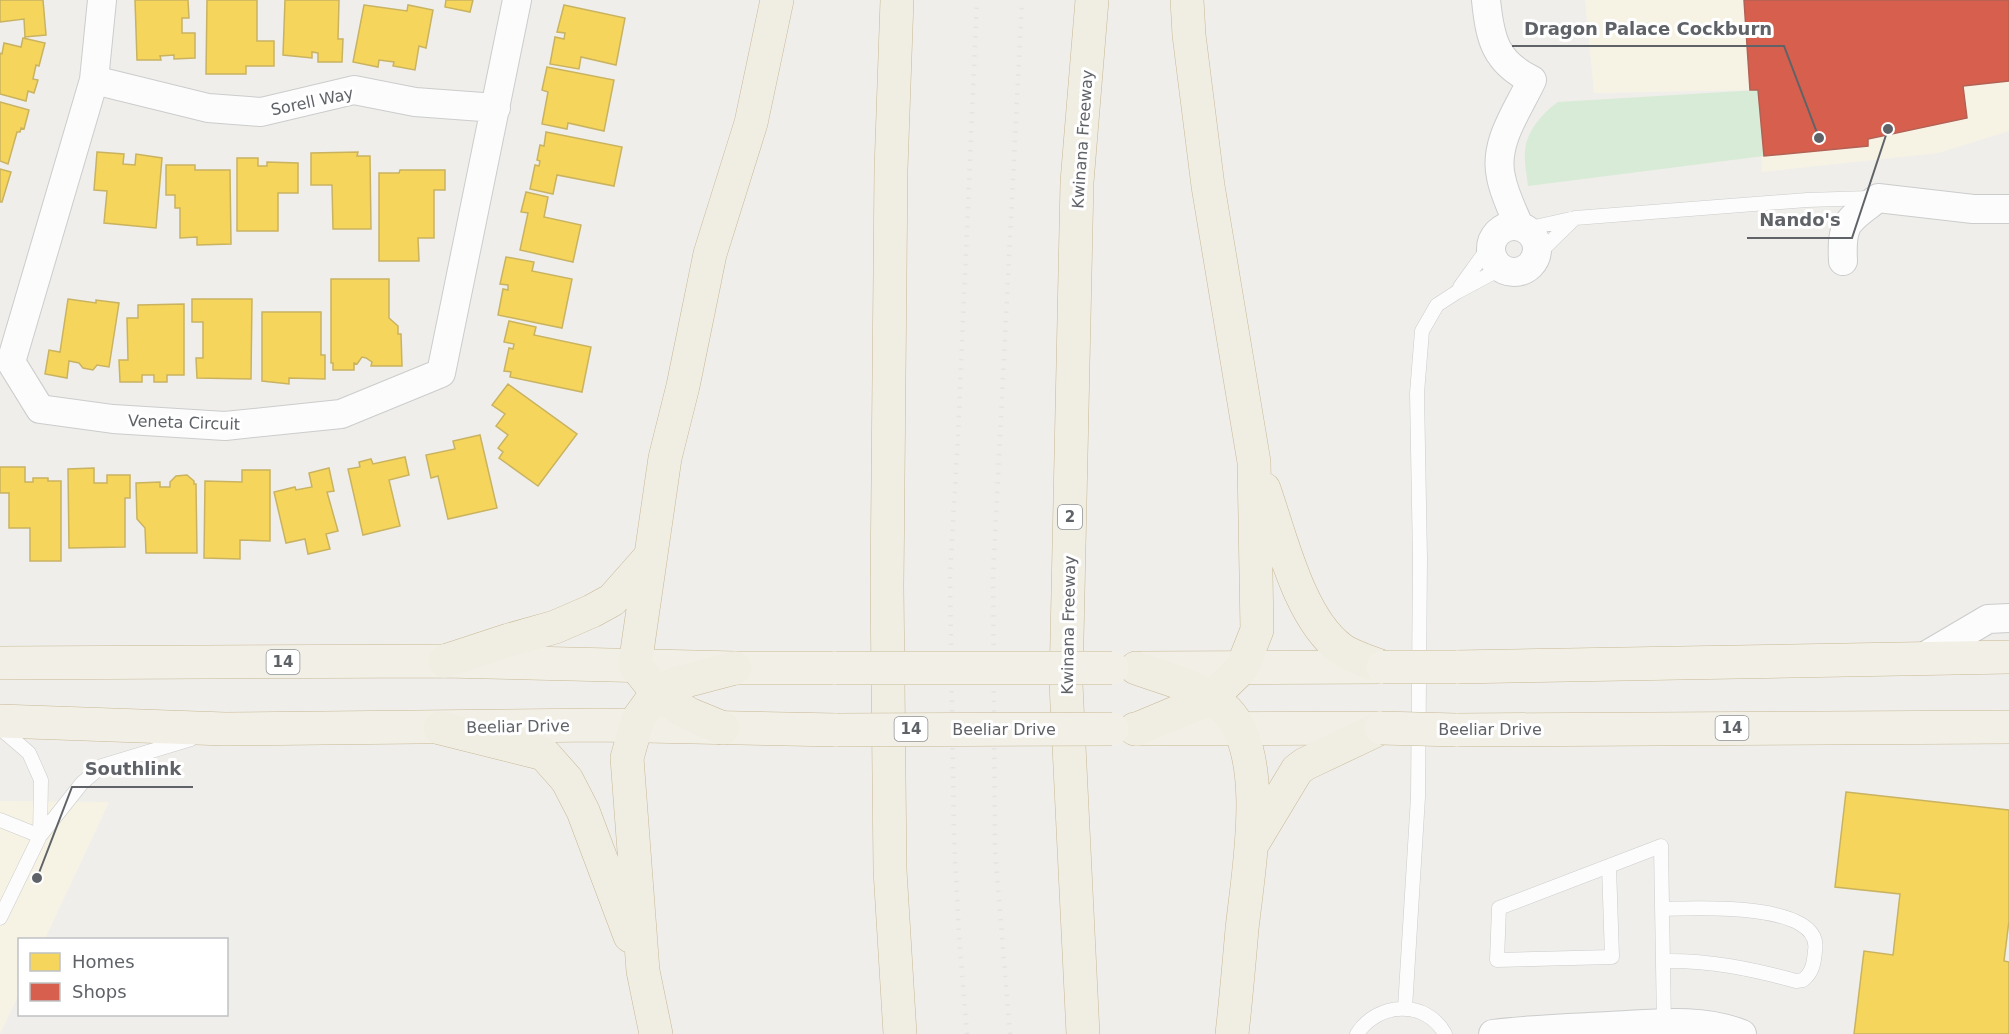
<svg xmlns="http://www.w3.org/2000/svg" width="2009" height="1034" font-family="'DejaVu Sans',sans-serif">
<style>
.commercial{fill:#f7f3e4}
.green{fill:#d8ebd6}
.homes{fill:#f6d55c;stroke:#c9b360;stroke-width:1.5}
.shops{fill:#d6604d;stroke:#b26155;stroke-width:1.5}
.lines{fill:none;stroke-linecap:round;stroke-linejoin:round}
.service-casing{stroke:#cbcccc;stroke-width:15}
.minor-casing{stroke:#cbcccc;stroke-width:30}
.trunk-casing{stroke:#c8b996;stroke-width:34}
.motorway-casing{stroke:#c8b996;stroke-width:34}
.service{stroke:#fdfcfc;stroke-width:14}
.minor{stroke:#fdfcfc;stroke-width:28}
.trunk{stroke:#f2f0e6;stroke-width:33}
.motorway{stroke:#f0ede3;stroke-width:33}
.rail{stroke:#e4e4e4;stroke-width:4.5;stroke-dasharray:1.5 8;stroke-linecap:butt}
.trunk-bridge-casing{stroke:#c8b996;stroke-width:34;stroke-linecap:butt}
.trunk-bridge{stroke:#f2f0e6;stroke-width:33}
.labels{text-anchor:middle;stroke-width:6;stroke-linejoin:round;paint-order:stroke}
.shield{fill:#fff;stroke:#8f9295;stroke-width:1.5}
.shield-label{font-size:15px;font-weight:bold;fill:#5f6368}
.street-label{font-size:16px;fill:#5f6368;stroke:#fff}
.leader{fill:none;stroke:#5f6368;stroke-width:2}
.callout-dot{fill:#5f6368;stroke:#fff;stroke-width:2}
.callout-label{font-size:18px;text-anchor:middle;font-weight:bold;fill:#5f6368;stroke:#fff;stroke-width:6;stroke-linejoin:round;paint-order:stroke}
</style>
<rect width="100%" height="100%" fill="#efeeea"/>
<!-- commercial -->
<path class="commercial" d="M 1585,0 L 2009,0 L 2009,131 L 1938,153 L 1762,172 L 1758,90 L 1594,93 Z
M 0,801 L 109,802 L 45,939 L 20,940 L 19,994 L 0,1034 Z"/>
<!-- green -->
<path class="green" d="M 1758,90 L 1764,156 L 1528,186 C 1527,175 1524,163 1525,152 C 1526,132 1542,113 1558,102 Z"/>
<!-- homes -->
<path class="homes" d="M 0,0 L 43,0 L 46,35 L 25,37 L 24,19 L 0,22 Z
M 135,0 L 188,0 L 189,18 L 182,18 L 182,33 L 195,33 L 195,58 L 174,59 L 174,55 L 160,56 L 161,60 L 137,60 Z
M 207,0 L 257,0 L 257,41 L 274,41 L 274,66 L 246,66 L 246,74 L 206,74 Z
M 285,0 L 339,0 L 338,39 L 343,39 L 342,62 L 318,62 L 318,53 L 312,52 L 312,58 L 283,55 Z
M 446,0 L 473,0 L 470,12 L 445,7 Z
M 364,5 L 407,11 L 408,5 L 433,10 L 426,48 L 419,46 L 415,70 L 393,66 L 394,62 L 379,60 L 378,67 L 353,62 Z
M 564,5 L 625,18 L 616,65 L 581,57 L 579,69 L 550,64 L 555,37 L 564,39 L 565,33 L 557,32 Z
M 23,38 L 45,43 L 39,66 L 36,65 L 33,79 L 38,80 L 34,93 L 28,91 L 26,101 L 0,94 L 0,53 L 2,54 L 4,43 L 21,47 Z
M 547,67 L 614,80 L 604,131 L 568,123 L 567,129 L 542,124 L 548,92 L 542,90 Z
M 0,102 L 29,110 L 24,129 L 21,128 L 20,132 L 17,132 L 8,164 L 0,161 Z
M 546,132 L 622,147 L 614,186 L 557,175 L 553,194 L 530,189 L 535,165 L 539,166 L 540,161 L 537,160 L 540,145 L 544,146 Z
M 97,152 L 124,154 L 123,164 L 135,165 L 136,154 L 162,158 L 156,228 L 104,223 L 107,191 L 94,190 Z
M 358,152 L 357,156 L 370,156 L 371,229 L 333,229 L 332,185 L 311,185 L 311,153 Z
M 237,158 L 258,158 L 258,166 L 267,166 L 267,162 L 298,163 L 298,193 L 278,193 L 278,231 L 237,231 Z
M 166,165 L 195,165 L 195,170 L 230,170 L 231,244 L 197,245 L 197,237 L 180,238 L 180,208 L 175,208 L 175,195 L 166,195 Z
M 0,169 L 11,172 L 2,202 L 0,202 Z
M 400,170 L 445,170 L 445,190 L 434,190 L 434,238 L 418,238 L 419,261 L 379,261 L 379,173 L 399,173 Z
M 526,192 L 548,197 L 544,217 L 581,225 L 573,262 L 520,250 L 528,213 L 521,212 Z
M 506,257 L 534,262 L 532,271 L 572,279 L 562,328 L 498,315 L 503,289 L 508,290 L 508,285 L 500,284 Z
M 331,279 L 389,279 L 389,318 L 398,326 L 398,334 L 401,334 L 402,366 L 371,366 L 372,362 L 366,358 L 362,357 L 357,364 L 354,363 L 354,370 L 333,370 L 333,363 L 331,363 Z
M 68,299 L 96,303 L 96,300 L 119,303 L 109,367 L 97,365 L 93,370 L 83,368 L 79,363 L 69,361 L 67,378 L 45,374 L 49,350 L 60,352 Z
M 192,299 L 252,299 L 251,379 L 197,378 L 196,358 L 203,358 L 203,322 L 192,322 Z
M 184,304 L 184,375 L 167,375 L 167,382 L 154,382 L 154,375 L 142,375 L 142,382 L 120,382 L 119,360 L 128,360 L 127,318 L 138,318 L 138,305 Z
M 262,312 L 321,312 L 321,355 L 325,355 L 325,379 L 289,378 L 289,384 L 262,381 Z
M 509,321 L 536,327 L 534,335 L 591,347 L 582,392 L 510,377 L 511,372 L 504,371 L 509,348 L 513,349 L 514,344 L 504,342 Z
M 508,384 L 577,434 L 538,486 L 499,458 L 503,452 L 498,448 L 508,435 L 496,426 L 505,414 L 492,405 Z
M 480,435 L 497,508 L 448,519 L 438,476 L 431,478 L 426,455 L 455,449 L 453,441 Z
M 405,457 L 409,475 L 389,480 L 400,526 L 363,535 L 348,469 L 360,467 L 359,462 L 371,459 L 373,464 Z
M 0,467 L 25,467 L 25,482 L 33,482 L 33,478 L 48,478 L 48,481 L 61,481 L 61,561 L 30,561 L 30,528 L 9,528 L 9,493 L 0,493 Z
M 94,468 L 94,483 L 107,483 L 107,475 L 130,475 L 130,498 L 125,498 L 125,547 L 69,548 L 68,469 Z
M 329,468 L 334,491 L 327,492 L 338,531 L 326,534 L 330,549 L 308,554 L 305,539 L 286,543 L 274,492 L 295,487 L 296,490 L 312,487 L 309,473 Z
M 242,470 L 270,470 L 270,541 L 240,540 L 240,559 L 204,558 L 205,481 L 242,482 Z
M 187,475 L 194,481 L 194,484 L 196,484 L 197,553 L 146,553 L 145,528 L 137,519 L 136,483 L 160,482 L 160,487 L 170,487 L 170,482 L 176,476 Z
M 1846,792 L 2009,810 L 2009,921 L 2004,961 L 2009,962 L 2009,1034 L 1854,1034 L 1864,951 L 1893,955 L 1900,894 L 1835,887 Z"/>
<!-- shops -->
<path class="shops" d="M 1744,0 L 2009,0 L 2009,81 L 1963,86 L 1967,118 L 1868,139 L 1868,146 L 1764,156 L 1758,90 L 1750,90 Z"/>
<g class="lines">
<!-- service casing -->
<g class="service-casing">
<path id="service" d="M 1526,229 L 1575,218 L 1807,200 L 1870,198
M 1537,255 L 1575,218
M 1460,287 L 1491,244
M 0,728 L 29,753 L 41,780 L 40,836
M 0,820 L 40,836
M 1609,866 L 1612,957 L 1497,960 L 1499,908 L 1661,846 L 1664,1023
M 1662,909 C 1692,908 1824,901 1815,951 C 1814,962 1813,972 1803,980 L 1796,981 C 1752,969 1709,960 1663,961
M 0,918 L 40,836 L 82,783 L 102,766 L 191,739
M 1405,1008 L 1418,797 L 1420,559 L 1417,393 L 1422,331 L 1437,305 L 1457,292 L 1500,269
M 1357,1034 C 1377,1002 1426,999 1445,1034"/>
</g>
<!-- minor casing -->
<g class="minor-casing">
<path id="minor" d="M 102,0 L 94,80 L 11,362 L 40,409 L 113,419 L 225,426 L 341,414 L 441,373 L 517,0
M 1486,0 C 1490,39 1495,62 1532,80 C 1518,110 1493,143 1501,177 C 1504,194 1513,211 1519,226
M 94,80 L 208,108 L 261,112 L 354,90 L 415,102 L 496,108
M1491 249a23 23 0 1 1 46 0a23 23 0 1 1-46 0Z
M 1843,261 C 1841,221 1848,221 1878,198 L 1973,209 L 2009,209
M 1920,659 L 1988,619 L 2009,618
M 1493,1034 C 1531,1029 1570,1028 1609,1026 C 1652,1024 1701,1017 1742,1034"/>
</g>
<!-- trunk casing -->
<g class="trunk-casing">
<path id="trunk" d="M 0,663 L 445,661 L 735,668 L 836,668
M 1456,667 L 2009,657
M 1142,668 L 1383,667
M 0,721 L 225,729 L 599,725 L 837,730
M 1135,729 L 1381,728
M 1456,730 L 2009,727"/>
</g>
<!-- motorway casing -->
<g class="motorway-casing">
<path id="motorway" d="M 897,0 L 891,169 L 887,586 L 890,870 L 900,1034
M 1264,489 C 1281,537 1299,618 1341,649 C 1352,657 1370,662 1383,667
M 445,661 L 509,640 L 555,627 L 592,611 L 612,600 L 650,557
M 1136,668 C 1167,679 1204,687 1227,711 C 1270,756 1248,872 1242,929 C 1239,964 1236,999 1232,1034
M 440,728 L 544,754 L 567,780 L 583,811 L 630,936
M 723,728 L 689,714 L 659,695 L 635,665 L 665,458 L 683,386 L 710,254 L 751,123 L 777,0
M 1137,729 L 1211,698 L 1242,668 L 1257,630 L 1254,462 L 1208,186 L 1189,35 L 1187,0
M 1253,843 L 1297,770 L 1305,764 L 1381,728
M 656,1034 L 643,971 L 627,758 L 638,719 L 651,701 L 674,684 L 735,668
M 1083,1034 L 1066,684 L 1077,182 L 1092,0"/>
</g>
<!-- service -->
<use href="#service" class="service"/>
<!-- minor -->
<use href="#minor" class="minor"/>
<!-- trunk -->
<use href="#trunk" class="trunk"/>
<!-- motorway -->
<use href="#motorway" class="motorway"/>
<!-- rail -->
<path class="rail" d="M 967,1034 L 959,936 L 954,838 L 950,575 L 958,436 L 977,0
M 1010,1034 L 995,850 L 993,576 L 1022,0"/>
<!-- trunk-bridge casing -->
<g class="trunk-bridge-casing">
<path id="trunk-bridge" d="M 1383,667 L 1456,667
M 836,668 L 1112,668
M 1381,728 L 1456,730
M 837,730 L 1112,729"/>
</g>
<!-- trunk-bridge -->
<use href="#trunk-bridge" class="trunk-bridge"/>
</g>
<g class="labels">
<!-- shield labels -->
<g class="shield">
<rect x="1058" y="505" width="24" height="24" rx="4.5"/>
<rect x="266.5" y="650" width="33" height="24" rx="4.5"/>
<rect x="1715.5" y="716" width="33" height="24" rx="4.5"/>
<rect x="894.5" y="717" width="33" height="24" rx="4.5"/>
</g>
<g class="shield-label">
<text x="1070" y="522">2</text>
<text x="283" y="667">14</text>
<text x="1732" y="733">14</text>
<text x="911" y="734">14</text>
</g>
<!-- street labels -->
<g class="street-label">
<text transform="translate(312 101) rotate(-12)" y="6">Sorell Way</text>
<text transform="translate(1082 139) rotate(-86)" y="6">Kwinana Freeway</text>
<text transform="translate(184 422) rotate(2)" y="6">Veneta Circuit</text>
<text transform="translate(1068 625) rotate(-89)" y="6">Kwinana Freeway</text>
<text transform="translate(518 726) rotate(-1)" y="6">Beeliar Drive</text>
<text x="1004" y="735">Beeliar Drive</text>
<text x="1490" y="735">Beeliar Drive</text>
</g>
</g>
<!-- callouts -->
<path class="leader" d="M1819 138L1784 46H1512M1888 129L1852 238H1747M37 878L72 787H193"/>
<g class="callout-dot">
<circle cx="1819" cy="138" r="6"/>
<circle cx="1888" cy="129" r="6"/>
<circle cx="37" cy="878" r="6"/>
</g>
<g class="callout-label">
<text x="1648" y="35">Dragon Palace Cockburn</text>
<text x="1800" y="226">Nando's</text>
<text x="133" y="775">Southlink</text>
</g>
<!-- legend -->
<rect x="18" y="938" width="210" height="78" fill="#ffffff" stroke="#bfc1c3" stroke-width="1.5"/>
<rect x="30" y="953" width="30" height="18" fill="#f6d55c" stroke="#bfc1c3" stroke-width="1.5"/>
<text x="72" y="968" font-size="18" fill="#5f6368">Homes</text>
<rect x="30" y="983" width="30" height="18" fill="#d6604d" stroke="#bfc1c3" stroke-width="1.5"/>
<text x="72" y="998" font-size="18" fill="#5f6368">Shops</text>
</svg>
